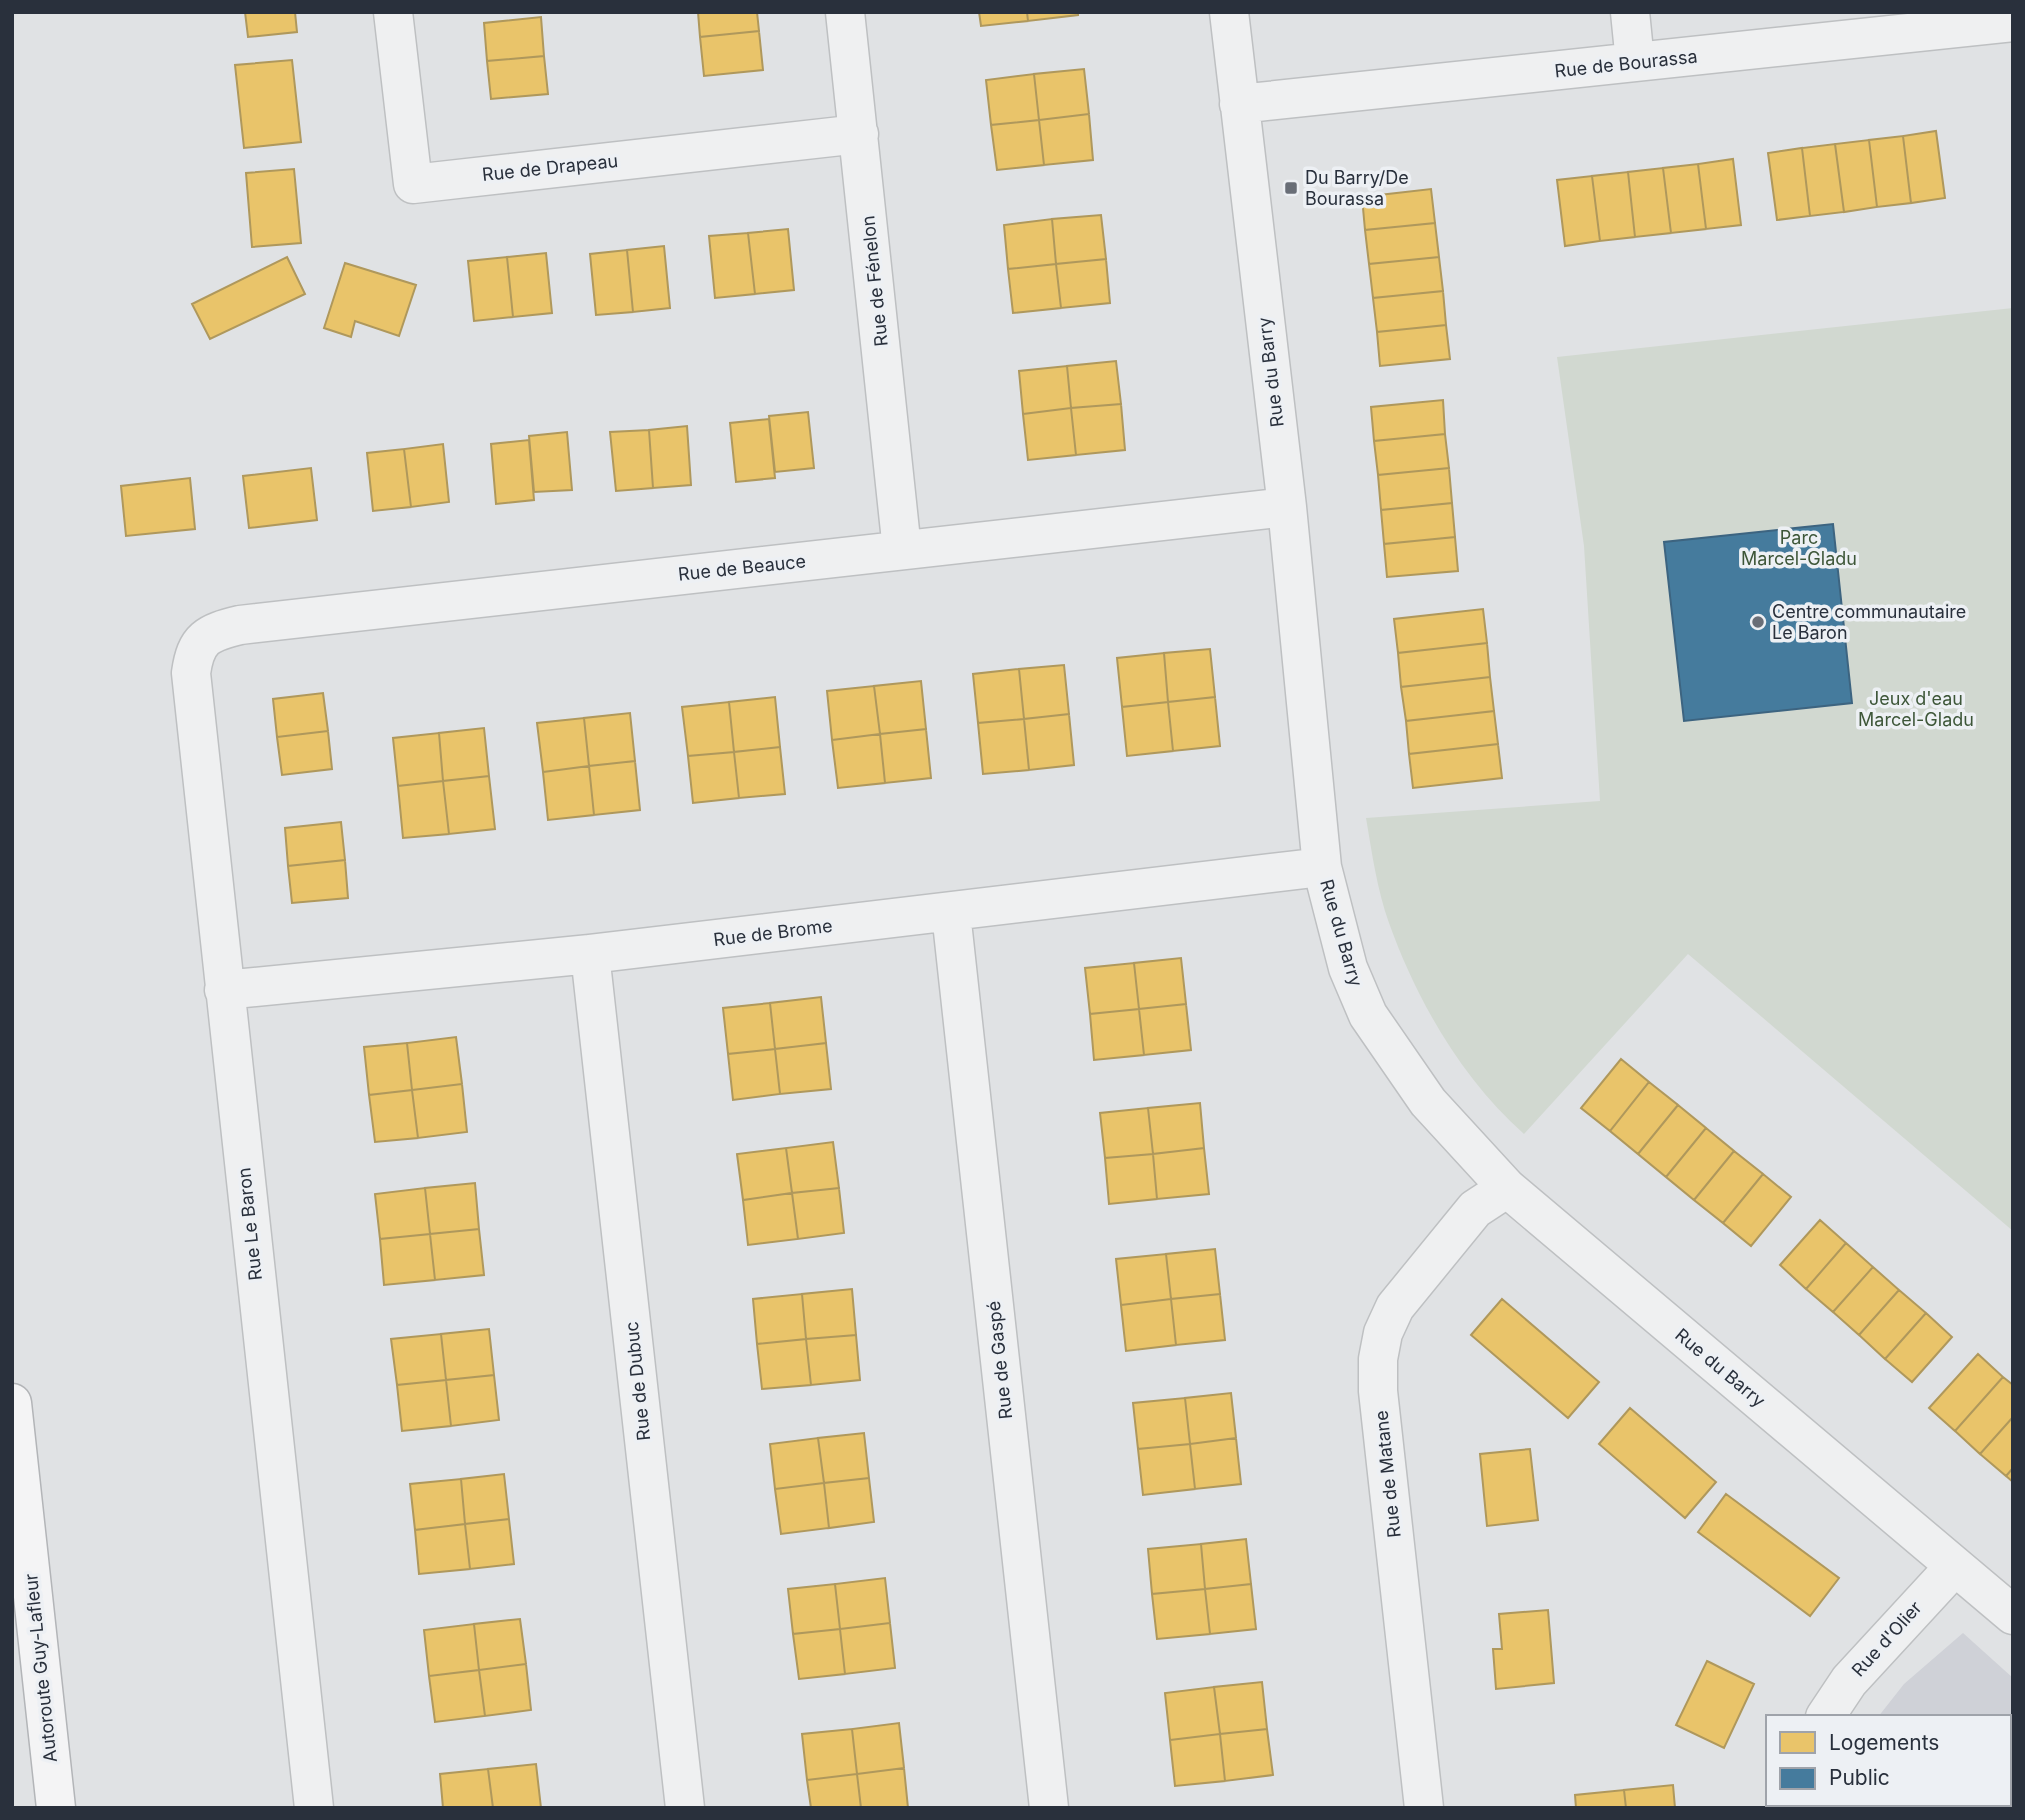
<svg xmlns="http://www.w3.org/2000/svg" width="2025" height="1820" font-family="Inter,sans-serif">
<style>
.built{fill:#cfd1d7}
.green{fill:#d1d8d0}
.homes{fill:#e9c46a;stroke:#af985c;stroke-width:2}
.public{fill:#457b9d;stroke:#3d6480;stroke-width:2}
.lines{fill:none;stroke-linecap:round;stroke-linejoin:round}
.minor-casing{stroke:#bec0c2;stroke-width:41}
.highway-casing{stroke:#b3b5b8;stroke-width:41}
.minor{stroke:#eff0f1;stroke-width:38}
.highway{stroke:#f4f4f5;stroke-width:38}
.poi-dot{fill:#696e77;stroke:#edf0f4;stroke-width:2.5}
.labels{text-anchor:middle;stroke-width:7;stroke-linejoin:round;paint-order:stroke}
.street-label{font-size:18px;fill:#29303c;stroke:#edf0f4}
.poi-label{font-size:18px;fill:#29303c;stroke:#edf0f4;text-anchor:start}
.park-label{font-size:18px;fill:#3d5638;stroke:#edf0f4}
</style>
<rect width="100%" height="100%" fill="#e0e2e4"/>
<!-- built -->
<path class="built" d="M 1963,1633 L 2013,1678 L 2013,1808 L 1851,1808 L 1851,1804 L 2009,1804 L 2009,1717 L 1878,1717 L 1904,1684 Z"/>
<!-- green -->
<path class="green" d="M 2013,308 L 2013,1231 L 1688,954 L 1524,1134 C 1462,1079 1417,1001 1389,923 C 1377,890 1372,853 1366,818 L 1600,801 L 1584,546 L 1557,357 Z"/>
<!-- homes -->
<path class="homes" d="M 245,12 L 295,12 L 297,32 L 248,37 Z
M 698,12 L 757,12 L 759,31 L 700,37 Z
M 979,12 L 1027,12 L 1028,21 L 981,26 Z
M 1027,12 L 1078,12 L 1078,15 L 1028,21 Z
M 541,17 L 544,56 L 487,61 L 484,23 Z
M 759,31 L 763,70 L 704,76 L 700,37 Z
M 544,56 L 548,94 L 491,99 L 487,61 Z
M 292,60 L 301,142 L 244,148 L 235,65 Z
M 1084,69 L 1089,114 L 1039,120 L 1034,74 Z
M 1034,74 L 1039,120 L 991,125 L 986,80 Z
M 1089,114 L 1093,160 L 1044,165 L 1039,120 Z
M 1039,120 L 1044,165 L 997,170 L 991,125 Z
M 1936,131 L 1945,198 L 1911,203 L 1903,136 Z
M 1903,136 L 1911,203 L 1877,207 L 1869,140 Z
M 1869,140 L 1877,207 L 1844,212 L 1835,144 Z
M 1835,144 L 1844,212 L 1810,216 L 1802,148 Z
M 1802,148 L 1810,216 L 1777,220 L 1768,153 Z
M 1733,159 L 1741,225 L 1706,229 L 1698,164 Z
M 1698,164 L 1706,229 L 1671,233 L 1663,168 Z
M 1663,168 L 1671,233 L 1635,237 L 1628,172 Z
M 294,169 L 301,243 L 252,247 L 246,173 Z
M 1628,172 L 1635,237 L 1600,241 L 1592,176 Z
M 1592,176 L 1600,241 L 1565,246 L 1557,180 Z
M 1431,189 L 1435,223 L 1365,230 L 1362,197 Z
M 1101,215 L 1106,259 L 1056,264 L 1052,219 Z
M 1052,219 L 1056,264 L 1008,269 L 1004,225 Z
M 1435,223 L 1439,257 L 1369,264 L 1365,230 Z
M 788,229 L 794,290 L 755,294 L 748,233 Z
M 748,233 L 755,294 L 715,298 L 709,236 Z
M 664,246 L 670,308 L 633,312 L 627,250 Z
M 627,250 L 633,312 L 596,315 L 590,254 Z
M 546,253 L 552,313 L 513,317 L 507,257 Z
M 287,257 L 305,294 L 210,339 L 192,304 Z
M 507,257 L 513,317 L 474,321 L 468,261 Z
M 1439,257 L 1443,291 L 1373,298 L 1369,264 Z
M 1106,259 L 1110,303 L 1061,308 L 1056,264 Z
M 345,263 L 416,285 L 399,336 L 355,321 L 351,337 L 324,328 Z
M 1056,264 L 1061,308 L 1013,313 L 1008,269 Z
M 1443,291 L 1446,325 L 1377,332 L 1373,298 Z
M 1446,325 L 1450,359 L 1380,366 L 1377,332 Z
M 1116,361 L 1121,404 L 1071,408 L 1067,366 Z
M 1067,366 L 1071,408 L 1023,414 L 1019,371 Z
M 1443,400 L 1445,434 L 1374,441 L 1371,407 Z
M 1121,404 L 1125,450 L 1076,455 L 1071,408 Z
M 1071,408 L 1076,455 L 1028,460 L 1023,414 Z
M 808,412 L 814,468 L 775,472 L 769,416 Z
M 769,419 L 775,478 L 736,482 L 730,423 Z
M 687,426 L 691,485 L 653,488 L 649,430 Z
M 649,430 L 653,488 L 616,491 L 610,432 Z
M 567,432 L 572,490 L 534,492 L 529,436 Z
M 1445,434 L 1449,468 L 1378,475 L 1374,441 Z
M 529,440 L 534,500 L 496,504 L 491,444 Z
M 443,444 L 449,502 L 411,507 L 404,449 Z
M 404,449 L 411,507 L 373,511 L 367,453 Z
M 311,468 L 317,520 L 249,528 L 243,476 Z
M 1449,468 L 1452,503 L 1381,510 L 1378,475 Z
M 190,478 L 195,529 L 126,536 L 121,486 Z
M 1452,503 L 1455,537 L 1384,544 L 1381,510 Z
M 1455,537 L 1458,571 L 1387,577 L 1384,544 Z
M 1483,609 L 1487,643 L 1398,653 L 1394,619 Z
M 1487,643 L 1490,677 L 1401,687 L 1398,653 Z
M 1210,649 L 1215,697 L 1168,702 L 1164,653 Z
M 1164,653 L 1168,702 L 1122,707 L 1117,658 Z
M 1064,665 L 1069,714 L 1024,719 L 1019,669 Z
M 1019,669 L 1024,719 L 978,723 L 973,674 Z
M 1490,677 L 1494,711 L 1406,721 L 1401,687 Z
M 921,681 L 926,729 L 880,734 L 874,686 Z
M 874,686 L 880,734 L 832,740 L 827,691 Z
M 323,693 L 328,731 L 277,737 L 273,699 Z
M 775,697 L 780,747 L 734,752 L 729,702 Z
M 1215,697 L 1220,746 L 1173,751 L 1168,702 Z
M 729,702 L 734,752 L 688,756 L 682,707 Z
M 1168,702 L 1173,751 L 1127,756 L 1122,707 Z
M 1494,711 L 1498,744 L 1409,754 L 1406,721 Z
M 630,713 L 635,761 L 589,766 L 584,718 Z
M 1069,714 L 1074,765 L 1029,770 L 1024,719 Z
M 584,718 L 589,766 L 543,772 L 537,723 Z
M 1024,719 L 1029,770 L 983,774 L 978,723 Z
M 484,728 L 489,776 L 443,781 L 439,733 Z
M 926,729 L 931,778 L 885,783 L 880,734 Z
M 328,731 L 332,769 L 282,775 L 277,737 Z
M 439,733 L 443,781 L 398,786 L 393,738 Z
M 880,734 L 885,783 L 838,788 L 832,740 Z
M 1498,744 L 1502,778 L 1413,788 L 1409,754 Z
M 780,747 L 785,794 L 739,798 L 734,752 Z
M 734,752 L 739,798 L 693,803 L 688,756 Z
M 635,761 L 640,810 L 594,815 L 589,766 Z
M 589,766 L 594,815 L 548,820 L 543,772 Z
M 489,776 L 495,829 L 449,834 L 443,781 Z
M 443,781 L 449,834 L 403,838 L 398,786 Z
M 341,822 L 345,860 L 288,866 L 285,828 Z
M 345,860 L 348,898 L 292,903 L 288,866 Z
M 1181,958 L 1186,1004 L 1139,1009 L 1134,963 Z
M 1134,963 L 1139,1009 L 1090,1014 L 1085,968 Z
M 821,997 L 826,1043 L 775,1049 L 770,1003 Z
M 770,1003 L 775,1049 L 728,1054 L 723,1008 Z
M 1186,1004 L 1191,1050 L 1144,1055 L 1139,1009 Z
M 1139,1009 L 1144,1055 L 1094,1060 L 1090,1014 Z
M 456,1037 L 462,1084 L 412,1090 L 407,1043 Z
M 407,1043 L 412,1090 L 369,1095 L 364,1047 Z
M 826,1043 L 831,1089 L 780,1094 L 775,1049 Z
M 775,1049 L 780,1094 L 733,1100 L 728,1054 Z
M 1621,1059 L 1649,1082 L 1610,1131 L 1581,1108 Z
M 1649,1082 L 1678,1105 L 1638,1154 L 1610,1131 Z
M 462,1084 L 467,1132 L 418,1138 L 412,1090 Z
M 412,1090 L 418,1138 L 375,1142 L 369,1095 Z
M 1200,1103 L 1204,1148 L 1153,1154 L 1148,1108 Z
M 1678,1105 L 1706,1128 L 1666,1177 L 1638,1154 Z
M 1148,1108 L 1153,1154 L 1105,1158 L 1100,1113 Z
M 1706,1128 L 1734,1151 L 1694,1200 L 1666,1177 Z
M 833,1142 L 839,1188 L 792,1193 L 786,1148 Z
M 786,1148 L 792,1193 L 743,1200 L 737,1154 Z
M 1204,1148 L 1209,1194 L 1157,1199 L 1153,1154 Z
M 1734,1151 L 1763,1174 L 1723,1223 L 1694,1200 Z
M 1153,1154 L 1157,1199 L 1109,1204 L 1105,1158 Z
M 1763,1174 L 1791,1197 L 1751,1246 L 1723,1223 Z
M 475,1183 L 479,1229 L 430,1234 L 425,1188 Z
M 425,1188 L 430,1234 L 380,1239 L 375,1194 Z
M 839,1188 L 844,1233 L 798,1239 L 792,1193 Z
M 792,1193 L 798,1239 L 748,1245 L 743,1200 Z
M 1820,1220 L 1846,1243 L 1806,1289 L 1780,1265 Z
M 479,1229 L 484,1275 L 435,1280 L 430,1234 Z
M 430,1234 L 435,1280 L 384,1285 L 380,1239 Z
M 1846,1243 L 1873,1267 L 1833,1312 L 1806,1289 Z
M 1215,1249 L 1220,1294 L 1171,1299 L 1166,1254 Z
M 1166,1254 L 1171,1299 L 1121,1305 L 1116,1259 Z
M 1873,1267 L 1899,1290 L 1859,1335 L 1833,1312 Z
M 852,1289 L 856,1335 L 806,1339 L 802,1294 Z
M 1899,1290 L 1926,1313 L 1885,1359 L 1859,1335 Z
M 802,1294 L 806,1339 L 757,1344 L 753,1299 Z
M 1220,1294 L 1225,1340 L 1176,1345 L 1171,1299 Z
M 1171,1299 L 1176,1345 L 1126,1351 L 1121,1305 Z
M 1502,1299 L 1599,1382 L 1568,1418 L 1471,1335 Z
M 1926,1313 L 1952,1337 L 1912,1382 L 1885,1359 Z
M 489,1329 L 494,1375 L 446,1380 L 441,1334 Z
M 441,1334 L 446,1380 L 397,1385 L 391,1339 Z
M 856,1335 L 860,1380 L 811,1385 L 806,1339 Z
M 806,1339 L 811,1385 L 762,1389 L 757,1344 Z
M 1978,1354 L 2003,1377 L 1955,1431 L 1929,1408 Z
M 494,1375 L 499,1420 L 451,1426 L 446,1380 Z
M 2003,1377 L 2013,1385 L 2013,1417 L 1980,1454 L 1955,1431 Z
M 446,1380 L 451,1426 L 402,1431 L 397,1385 Z
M 1231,1393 L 1236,1438 L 1190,1444 L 1185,1398 Z
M 1185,1398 L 1190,1444 L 1138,1449 L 1133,1403 Z
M 1630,1408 L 1716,1482 L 1685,1518 L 1599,1444 Z
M 2013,1417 L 2013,1468 L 2006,1476 L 1980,1454 Z
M 864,1433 L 869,1478 L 824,1483 L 818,1438 Z
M 818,1438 L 824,1483 L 775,1489 L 770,1444 Z
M 1236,1438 L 1241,1484 L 1195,1489 L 1190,1444 Z
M 1190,1444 L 1195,1489 L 1143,1495 L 1138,1449 Z
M 1530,1449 L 1538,1520 L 1487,1526 L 1480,1454 Z
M 2013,1468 L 2013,1482 L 2006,1476 Z
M 504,1474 L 509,1519 L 465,1524 L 461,1479 Z
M 869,1478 L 874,1522 L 829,1528 L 824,1483 Z
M 461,1479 L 465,1524 L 415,1530 L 410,1484 Z
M 824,1483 L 829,1528 L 781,1534 L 775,1489 Z
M 1726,1494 L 1839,1578 L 1810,1616 L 1698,1532 Z
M 509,1519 L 514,1564 L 470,1569 L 465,1524 Z
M 465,1524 L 470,1569 L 419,1574 L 415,1530 Z
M 1246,1539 L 1251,1584 L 1205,1589 L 1201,1544 Z
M 1201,1544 L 1205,1589 L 1152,1594 L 1148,1549 Z
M 885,1578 L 890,1623 L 840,1629 L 835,1584 Z
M 835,1584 L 840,1629 L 793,1634 L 788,1589 Z
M 1251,1584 L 1256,1629 L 1210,1634 L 1205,1589 Z
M 1205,1589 L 1210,1634 L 1157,1639 L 1152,1594 Z
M 1548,1610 L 1554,1683 L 1496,1689 L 1493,1649 L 1502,1649 L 1499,1614 Z
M 520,1619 L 526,1664 L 479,1670 L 474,1624 Z
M 890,1623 L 895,1668 L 845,1674 L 840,1629 Z
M 474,1624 L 479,1670 L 429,1676 L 424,1630 Z
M 840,1629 L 845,1674 L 799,1679 L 793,1634 Z
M 1707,1661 L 1754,1684 L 1724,1748 L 1676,1725 Z
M 526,1664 L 531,1710 L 485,1716 L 479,1670 Z
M 479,1670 L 485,1716 L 435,1722 L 429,1676 Z
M 1262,1682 L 1267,1729 L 1220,1734 L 1214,1687 Z
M 1214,1687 L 1220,1734 L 1170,1740 L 1165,1693 Z
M 899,1723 L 904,1768 L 857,1774 L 852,1729 Z
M 852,1729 L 857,1774 L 807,1780 L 802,1734 Z
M 1267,1729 L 1273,1775 L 1225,1781 L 1220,1734 Z
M 1220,1734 L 1225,1781 L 1175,1786 L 1170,1740 Z
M 536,1764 L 541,1808 L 493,1808 L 488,1769 Z
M 904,1768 L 908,1808 L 861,1808 L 857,1774 Z
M 488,1769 L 493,1808 L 443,1808 L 440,1774 Z
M 857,1774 L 861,1808 L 811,1808 L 807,1780 Z
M 1673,1785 L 1675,1808 L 1626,1808 L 1624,1790 Z
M 1624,1790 L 1626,1808 L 1576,1808 L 1575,1795 Z"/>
<!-- public -->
<path class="public" d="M 1833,524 L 1852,703 L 1684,721 L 1664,542 Z"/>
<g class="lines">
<!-- minor casing -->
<g class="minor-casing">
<path id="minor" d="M 393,12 L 413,184 L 859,134
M 845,12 L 902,550
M 1229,12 L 1287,507 L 1322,867 L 1348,968 L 1368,1015 L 1428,1102 L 1507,1188 L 2013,1615
M 1630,12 L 1635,62
M 1239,104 L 2013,22
M 951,913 L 1049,1808
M 590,954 L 685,1808
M 224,990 L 590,954 L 1322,867
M 1825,1717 L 1849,1681 L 1955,1566
M 1808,1804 L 1808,1808
M 314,1808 L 191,673 C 196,638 207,633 240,625 L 1287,507
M 1424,1808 L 1378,1391 L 1378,1359 L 1383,1333 L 1395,1307 L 1475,1209 L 1507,1188"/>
</g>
<!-- highway casing -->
<g class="highway-casing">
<path id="highway" d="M 12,1403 L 56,1808"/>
</g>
<!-- minor -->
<use href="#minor" class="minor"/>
<!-- highway -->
<use href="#highway" class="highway"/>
</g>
<!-- markers -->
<g class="poi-dot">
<rect x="1284" y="181" width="14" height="14" rx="3.5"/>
<circle cx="1758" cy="622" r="7"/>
</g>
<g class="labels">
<!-- street labels -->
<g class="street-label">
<text transform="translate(1626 64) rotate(-6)" y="6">Rue de Bourassa</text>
<text transform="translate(550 168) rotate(-6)" y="6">Rue de Drapeau</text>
<text transform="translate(875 281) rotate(-96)" y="6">Rue de Fénelon</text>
<text transform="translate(1271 372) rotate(-97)" y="6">Rue du Barry</text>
<text transform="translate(742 568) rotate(-6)" y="6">Rue de Beauce</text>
<text transform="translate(773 933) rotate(-7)" y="6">Rue de Brome</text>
<text transform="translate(1341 933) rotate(74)" y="6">Rue du Barry</text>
<text transform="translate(250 1224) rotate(-96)" y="6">Rue Le Baron</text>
<text transform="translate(1000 1360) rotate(-96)" y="6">Rue de Gaspé</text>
<text transform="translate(1720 1368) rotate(40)" y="6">Rue du Barry</text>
<text transform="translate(638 1381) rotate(-96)" y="6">Rue de Dubuc</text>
<text transform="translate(1388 1474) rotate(-96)" y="6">Rue de Matane</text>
<text transform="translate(1887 1639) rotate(-48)" y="6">Rue d'Olier</text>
<text transform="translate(41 1668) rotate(-96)" y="6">Autoroute Guy-Lafleur</text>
</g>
<!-- poi labels -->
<g class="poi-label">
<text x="1305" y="184">Du Barry/De<tspan x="1305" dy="21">Bourassa</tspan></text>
<text x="1772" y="618">Centre communautaire<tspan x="1772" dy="21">Le Baron</tspan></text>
</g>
<!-- park labels -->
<g class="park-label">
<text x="1799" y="544">Parc<tspan x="1799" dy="21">Marcel-Gladu</tspan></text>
<text x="1916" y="705">Jeux d'eau<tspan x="1916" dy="21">Marcel-Gladu</tspan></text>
</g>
</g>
<!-- border -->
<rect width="2025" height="1820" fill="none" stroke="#29303c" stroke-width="28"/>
<!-- legend -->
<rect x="1766" y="1715" width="245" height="91" fill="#edf0f4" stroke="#9fa3aa" stroke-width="2"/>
<rect x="1780" y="1732" width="35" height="21" fill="#e9c46a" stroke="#9fa3aa" stroke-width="2"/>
<text x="1829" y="1750" font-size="21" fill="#29303c">Logements</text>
<rect x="1780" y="1768" width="35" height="21" fill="#457b9d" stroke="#9fa3aa" stroke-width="2"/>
<text x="1829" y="1785" font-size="21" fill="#29303c">Public</text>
</svg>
